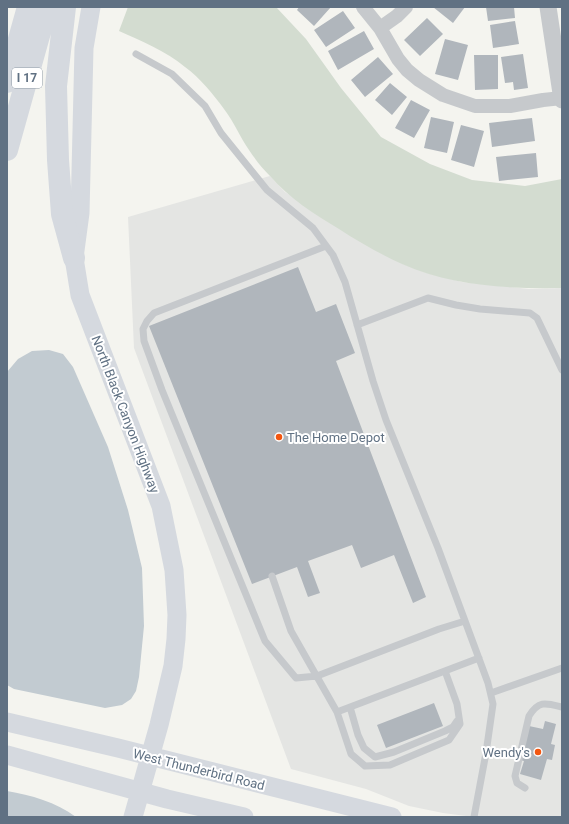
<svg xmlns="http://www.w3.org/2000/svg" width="569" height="824" font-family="Roboto,sans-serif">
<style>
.built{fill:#e4e5e3}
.green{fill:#d3dcd0}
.water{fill:#c2cbd1}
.building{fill:#b0b6bc}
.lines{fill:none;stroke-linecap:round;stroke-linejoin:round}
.service{stroke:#c6c9cc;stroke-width:7}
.minor{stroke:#c6c9cc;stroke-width:14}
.tertiary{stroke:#c6c9cc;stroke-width:17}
.secondary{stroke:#d5d9df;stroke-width:19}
.motorway{stroke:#d5d9df;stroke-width:22}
.poi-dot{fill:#f35610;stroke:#fff;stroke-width:1.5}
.labels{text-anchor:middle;stroke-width:4;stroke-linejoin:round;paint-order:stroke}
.shield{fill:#fff;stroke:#909ca8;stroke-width:1}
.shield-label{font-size:12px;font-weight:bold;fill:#607183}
.street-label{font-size:13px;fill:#607183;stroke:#fff}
.poi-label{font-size:13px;fill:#607183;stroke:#fff;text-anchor:start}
</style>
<rect width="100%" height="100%" fill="#f4f4ef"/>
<!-- built -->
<path class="built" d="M 270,176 L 285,192 L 403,264 L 427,273 L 462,282 L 529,289 L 562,288 L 562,817 L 474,817 L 443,813 L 409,806 L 366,789 L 291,769 L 134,348 L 128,217 Z"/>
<!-- green -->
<path class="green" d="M 128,7 L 276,7 L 306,39 L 341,88 L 381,137 L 430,164 L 472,180 L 525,186 L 562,179 L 562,288 C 508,289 452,286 402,264 C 380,254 359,242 339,229 C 314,214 289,198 270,176 C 262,168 255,159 249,150 C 240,137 234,122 224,109 C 213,94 200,78 185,67 C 166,51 141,41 119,31 Z"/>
<!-- water -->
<path class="water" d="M 49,350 L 63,354 L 73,367 L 108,447 L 128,510 L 142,568 L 144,626 L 139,677 L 136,691 L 131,699 L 122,705 L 105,708 L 14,689 L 7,685 L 7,372 L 18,359 L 32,351 Z
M 7,791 C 31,795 56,802 76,817 L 7,817 Z"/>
<!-- building -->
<path class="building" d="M 299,7 L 331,7 L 314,26 L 297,10 Z
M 433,7 L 465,7 L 453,23 Z
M 486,7 L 514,7 L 515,18 L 488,21 Z
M 343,11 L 355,28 L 326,47 L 314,30 Z
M 427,18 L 443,34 L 420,56 L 404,40 Z
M 515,21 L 519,44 L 493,48 L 490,25 Z
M 364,31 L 374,49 L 338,70 L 328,51 Z
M 445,39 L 468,45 L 458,80 L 435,74 Z
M 523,54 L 528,88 L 514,90 L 513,82 L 505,83 L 501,57 Z
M 474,55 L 498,55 L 498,89 L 475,90 Z
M 378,57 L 393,74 L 365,97 L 351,80 Z
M 390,83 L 407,97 L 392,115 L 375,100 Z
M 411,100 L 430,110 L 414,138 L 395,128 Z
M 431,117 L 454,122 L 447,153 L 424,148 Z
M 532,118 L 535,141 L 492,147 L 489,123 Z
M 461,125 L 484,131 L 474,167 L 451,160 Z
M 536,153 L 538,177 L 499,181 L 496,157 Z
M 298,267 L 316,312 L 336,304 L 355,353 L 336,361 L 426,597 L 413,603 L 394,555 L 361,568 L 352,545 L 308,561 L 320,593 L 308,597 L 297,567 L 252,584 L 149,326 Z
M 434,703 L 443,726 L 386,748 L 377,725 Z
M 545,721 L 556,724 L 551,744 L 555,745 L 552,760 L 547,759 L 541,780 L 520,774 L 524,761 L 520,760 L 529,726 L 543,729 Z"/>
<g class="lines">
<!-- service -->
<path class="service" d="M 136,54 L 172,74 L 205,106 L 221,133 L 267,190 L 313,228 L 333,255 L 345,282 L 373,381 L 386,420 L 438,548 L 488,683 L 493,704 L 486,753 L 474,817
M 326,246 L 154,313 L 147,321 L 143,329 L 144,341 L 162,390 L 265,641 L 296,678 L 317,676 L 439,629 L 465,621
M 357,325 L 428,298 L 456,305 L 480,309 L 530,313 L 537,318 L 562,370
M 272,576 L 291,631 L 337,712 L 351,754 L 365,766 L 390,765 L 449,740 L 460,724 L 457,704 L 445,671
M 491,693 L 562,668
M 350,707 L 358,735 L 364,748 L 375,757 L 394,752 L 445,731 L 453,727 L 457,721
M 337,712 L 479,658
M 525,788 L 517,783 L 515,776 L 529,716 C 539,700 546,703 562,707"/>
<!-- minor -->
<path class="minor" d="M 363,7 L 380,28 L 398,59 L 407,70 L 419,80 L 443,95 L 475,106 L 510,106 L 543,100 L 562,98
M 380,28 L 397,16 L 406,7"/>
<!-- tertiary -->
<path class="tertiary" d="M 548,7 L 562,100"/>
<!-- secondary -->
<path class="secondary" d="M 91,7 L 84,48 L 80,213 L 74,258 L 80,295 L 161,506 L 174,570 L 177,615 L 176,639 L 173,666 L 159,725 L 133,817
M 7,722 L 118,748 L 392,817
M 7,755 L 167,799 L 244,817"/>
<!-- motorway -->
<path class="motorway" d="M 65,7 L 56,86 L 58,160 L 62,214 L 74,258
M 7,82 L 28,7
M 7,150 L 47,7"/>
</g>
<!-- markers -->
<g class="poi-dot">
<circle cx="279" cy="437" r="4"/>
<circle cx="538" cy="752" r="4"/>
</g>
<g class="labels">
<!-- shield labels -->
<rect class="shield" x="12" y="68" width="30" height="20" rx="3"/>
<g class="shield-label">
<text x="27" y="82">I 17</text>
</g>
<!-- street labels -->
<g class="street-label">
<text transform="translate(126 414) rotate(69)" y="5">North Black Canyon Highway</text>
<text transform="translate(199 769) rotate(14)" y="5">West Thunderbird Road</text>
</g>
<!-- poi labels -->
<g class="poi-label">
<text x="287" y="442">The Home Depot</text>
<text x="530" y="757" text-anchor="end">Wendy's</text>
</g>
</g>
<!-- border -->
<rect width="569" height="824" fill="none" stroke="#607183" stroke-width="16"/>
</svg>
